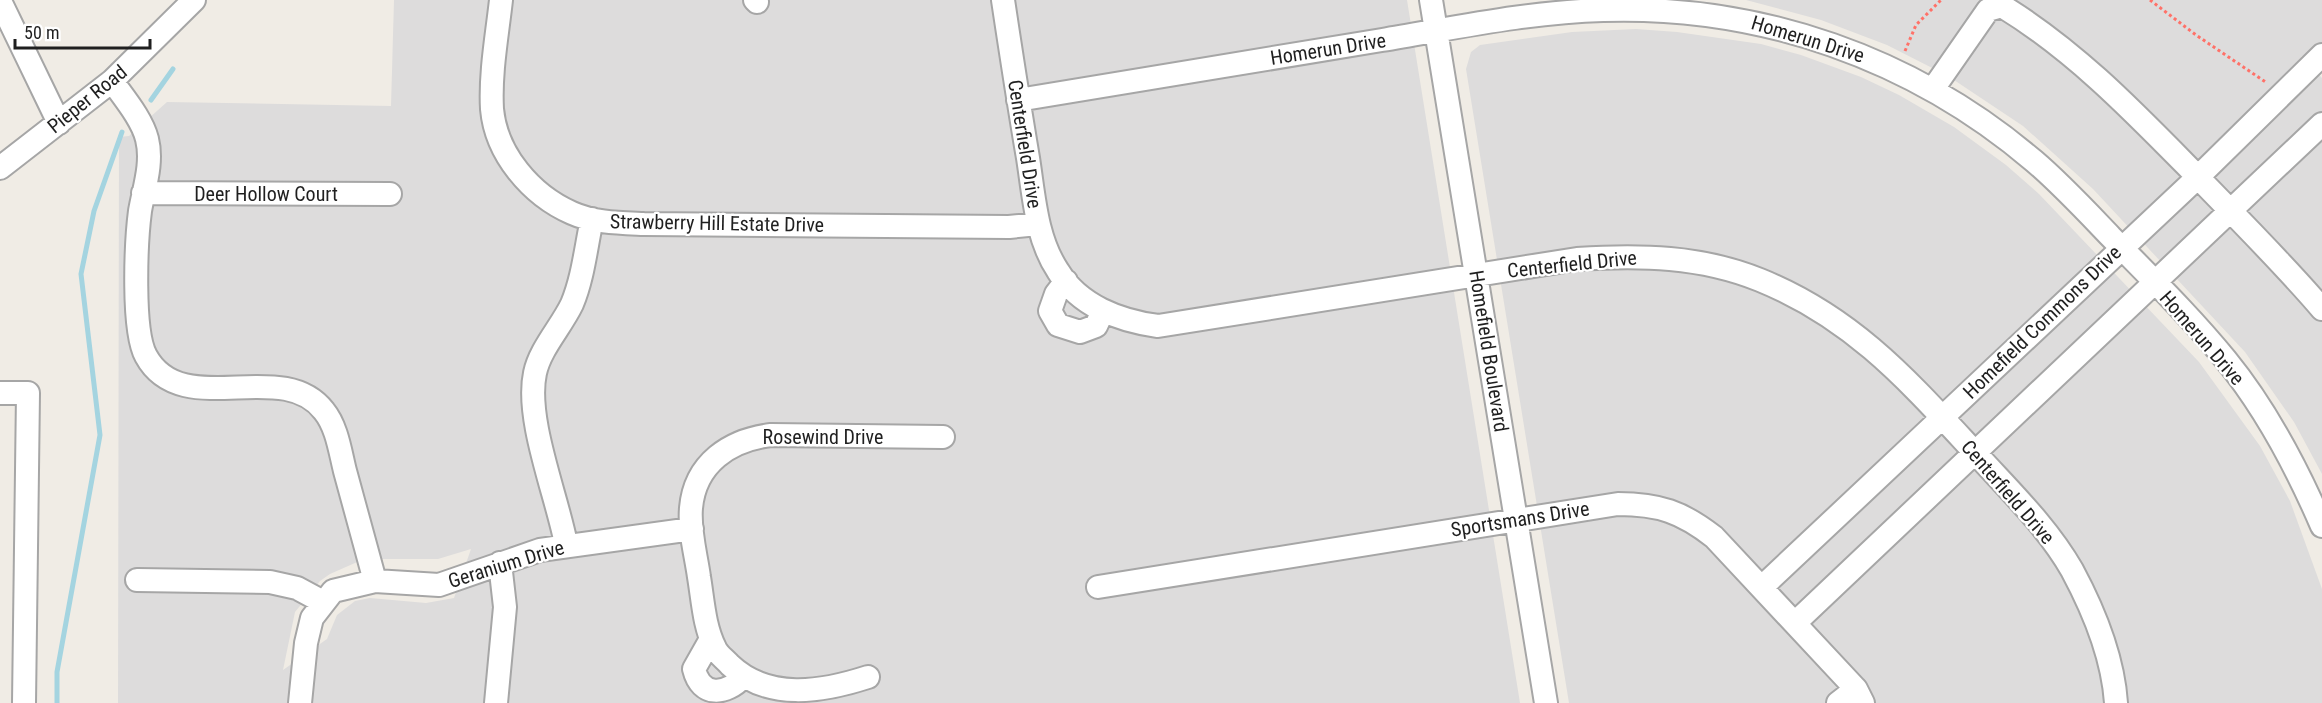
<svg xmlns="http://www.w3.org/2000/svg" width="2322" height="703" font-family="'Roboto Condensed',sans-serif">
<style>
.residential{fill:#dddcdc;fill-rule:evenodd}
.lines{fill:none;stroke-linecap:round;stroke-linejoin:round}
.stream{stroke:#a4d4e0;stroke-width:5}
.minor-casing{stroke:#a6a6a6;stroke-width:26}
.path{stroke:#ff7168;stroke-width:3;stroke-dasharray:3 3;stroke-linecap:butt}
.minor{stroke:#fff;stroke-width:22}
.labels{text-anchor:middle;stroke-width:4.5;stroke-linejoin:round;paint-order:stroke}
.street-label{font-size:20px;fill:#1f1f1f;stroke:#fff}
</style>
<rect width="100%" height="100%" fill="#f0ece5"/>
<!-- residential -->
<path class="residential" d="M 394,0 L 1407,0 L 1520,703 L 118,703 L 119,137 L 129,136 L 167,102 L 391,106 ZM 471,549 L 454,598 L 426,603 L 370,598 L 355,601 L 337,615 L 327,639 L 283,670 L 295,612 L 320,581 L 330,574 L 364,559 L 438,559 Z
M 1746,0 L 2322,0 L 2322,65 L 2301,56 L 2322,78 L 2322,474 L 2294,422 L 2245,352 L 2093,189 L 2023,126 L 1948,76 L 1887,45 L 1821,20 Z
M 1636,29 L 1677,32 L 1761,44 L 1801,55 L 1861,77 L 1899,95 L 1954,127 L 2006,165 L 2039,194 L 2199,362 L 2260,446 L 2290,501 L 2322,589 L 2322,703 L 1569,703 L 1466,69 L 1471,52 L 1480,45 L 1572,32 Z"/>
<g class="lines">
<!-- stream -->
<path class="stream" d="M 151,100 L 173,69
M 57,703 L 57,672 L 100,435 L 81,274 L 94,211 L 122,132"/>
<!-- minor casing -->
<g class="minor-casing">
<path id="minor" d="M 501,0 C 497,36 490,73 492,109 C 496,154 531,195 572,213 C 594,223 620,223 644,224 L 1009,227 L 1038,224
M 755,0 L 757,2
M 1003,0 C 1011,53 1019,105 1028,158 C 1034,196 1036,238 1058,271 C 1079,306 1120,321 1158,326 L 1577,259 C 1640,255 1701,256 1760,280 C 1856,319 1911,384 1980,458 C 2012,493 2048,528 2072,570 C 2093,609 2113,658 2116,703
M 1431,0 L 1546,703
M 0,1 L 59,123
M 112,81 C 124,98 142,119 147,139 C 153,163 144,188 140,211 C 136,242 132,331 146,356 C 182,422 282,356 324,411 C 337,427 340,451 345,471 C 355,507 365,544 375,581
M 1933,89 L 1988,10 L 2002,6 C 2074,50 2132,110 2191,170 C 2235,216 2281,261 2322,309
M 1018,100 C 1139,80 1261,60 1382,40 C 1455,28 1529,12 1603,10 C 1761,5 1913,58 2034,161 C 2061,184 2086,211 2111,237 C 2150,277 2191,317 2226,360 C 2266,409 2297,468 2322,526
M 0,168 L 112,81 L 194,0
M 143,193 L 390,194
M 1066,281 L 1056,294 L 1050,311 L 1058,325 L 1080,332 L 1096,326 L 1103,311
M 0,393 L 28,393 L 24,703
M 566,544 C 557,496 525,419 535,373 C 540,349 561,327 572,304 C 583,278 586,247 592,219
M 137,580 L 270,582 L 297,588 L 323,602
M 1098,587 L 1618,504 C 1659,504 1682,512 1714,537 L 1856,689 L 1863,703
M 1762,587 L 2198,177 L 2322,55
M 1795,623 L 2322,124
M 711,639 L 694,669 C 701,698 726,695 743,677
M 868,677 C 822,692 768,701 730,665 C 725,659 718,655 715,648 C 704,626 703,601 699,577 C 696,555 689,531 691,508 C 695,463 730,440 771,435 L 943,437
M 300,703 L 306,643 L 312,618 L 333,591 L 375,581 L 439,585 L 540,550 L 692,529
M 496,703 L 505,607 L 500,563
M 1838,703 L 1856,689"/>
</g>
<!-- path -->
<path class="path" d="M 2150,0 L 2196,35 L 2267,83
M 1905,51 L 1916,25 L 1941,0"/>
<!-- minor -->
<use href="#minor" class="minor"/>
</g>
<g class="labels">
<!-- street labels -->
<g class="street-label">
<text transform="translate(1808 39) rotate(17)" y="7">Homerun Drive</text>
<text transform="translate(1328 49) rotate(-9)" y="7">Homerun Drive</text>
<text transform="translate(87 99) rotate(-39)" y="7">Pieper Road</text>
<text transform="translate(1025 144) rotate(81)" y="7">Centerfield Drive</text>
<text x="266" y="201">Deer Hollow Court</text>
<text transform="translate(717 223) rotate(1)" y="7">Strawberry Hill Estate Drive</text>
<text transform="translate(1572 264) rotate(-6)" y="7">Centerfield Drive</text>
<text transform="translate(2042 322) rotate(-44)" y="7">Homefield Commons Drive</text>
<text transform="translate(2202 338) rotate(49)" y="7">Homerun Drive</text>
<text transform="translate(1489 351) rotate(81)" y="7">Homefield Boulevard</text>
<text x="823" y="444">Rosewind Drive</text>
<text transform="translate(2008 492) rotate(49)" y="7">Centerfield Drive</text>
<text transform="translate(1520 519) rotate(-9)" y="7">Sportsmans Drive</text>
<text transform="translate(506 564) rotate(-17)" y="7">Geranium Drive</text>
</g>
</g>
<!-- scale -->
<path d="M15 39v9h135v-9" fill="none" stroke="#1f1f1f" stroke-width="3"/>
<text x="24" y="39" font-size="18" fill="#1f1f1f" stroke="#ffffff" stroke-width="4.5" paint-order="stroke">50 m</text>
</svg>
